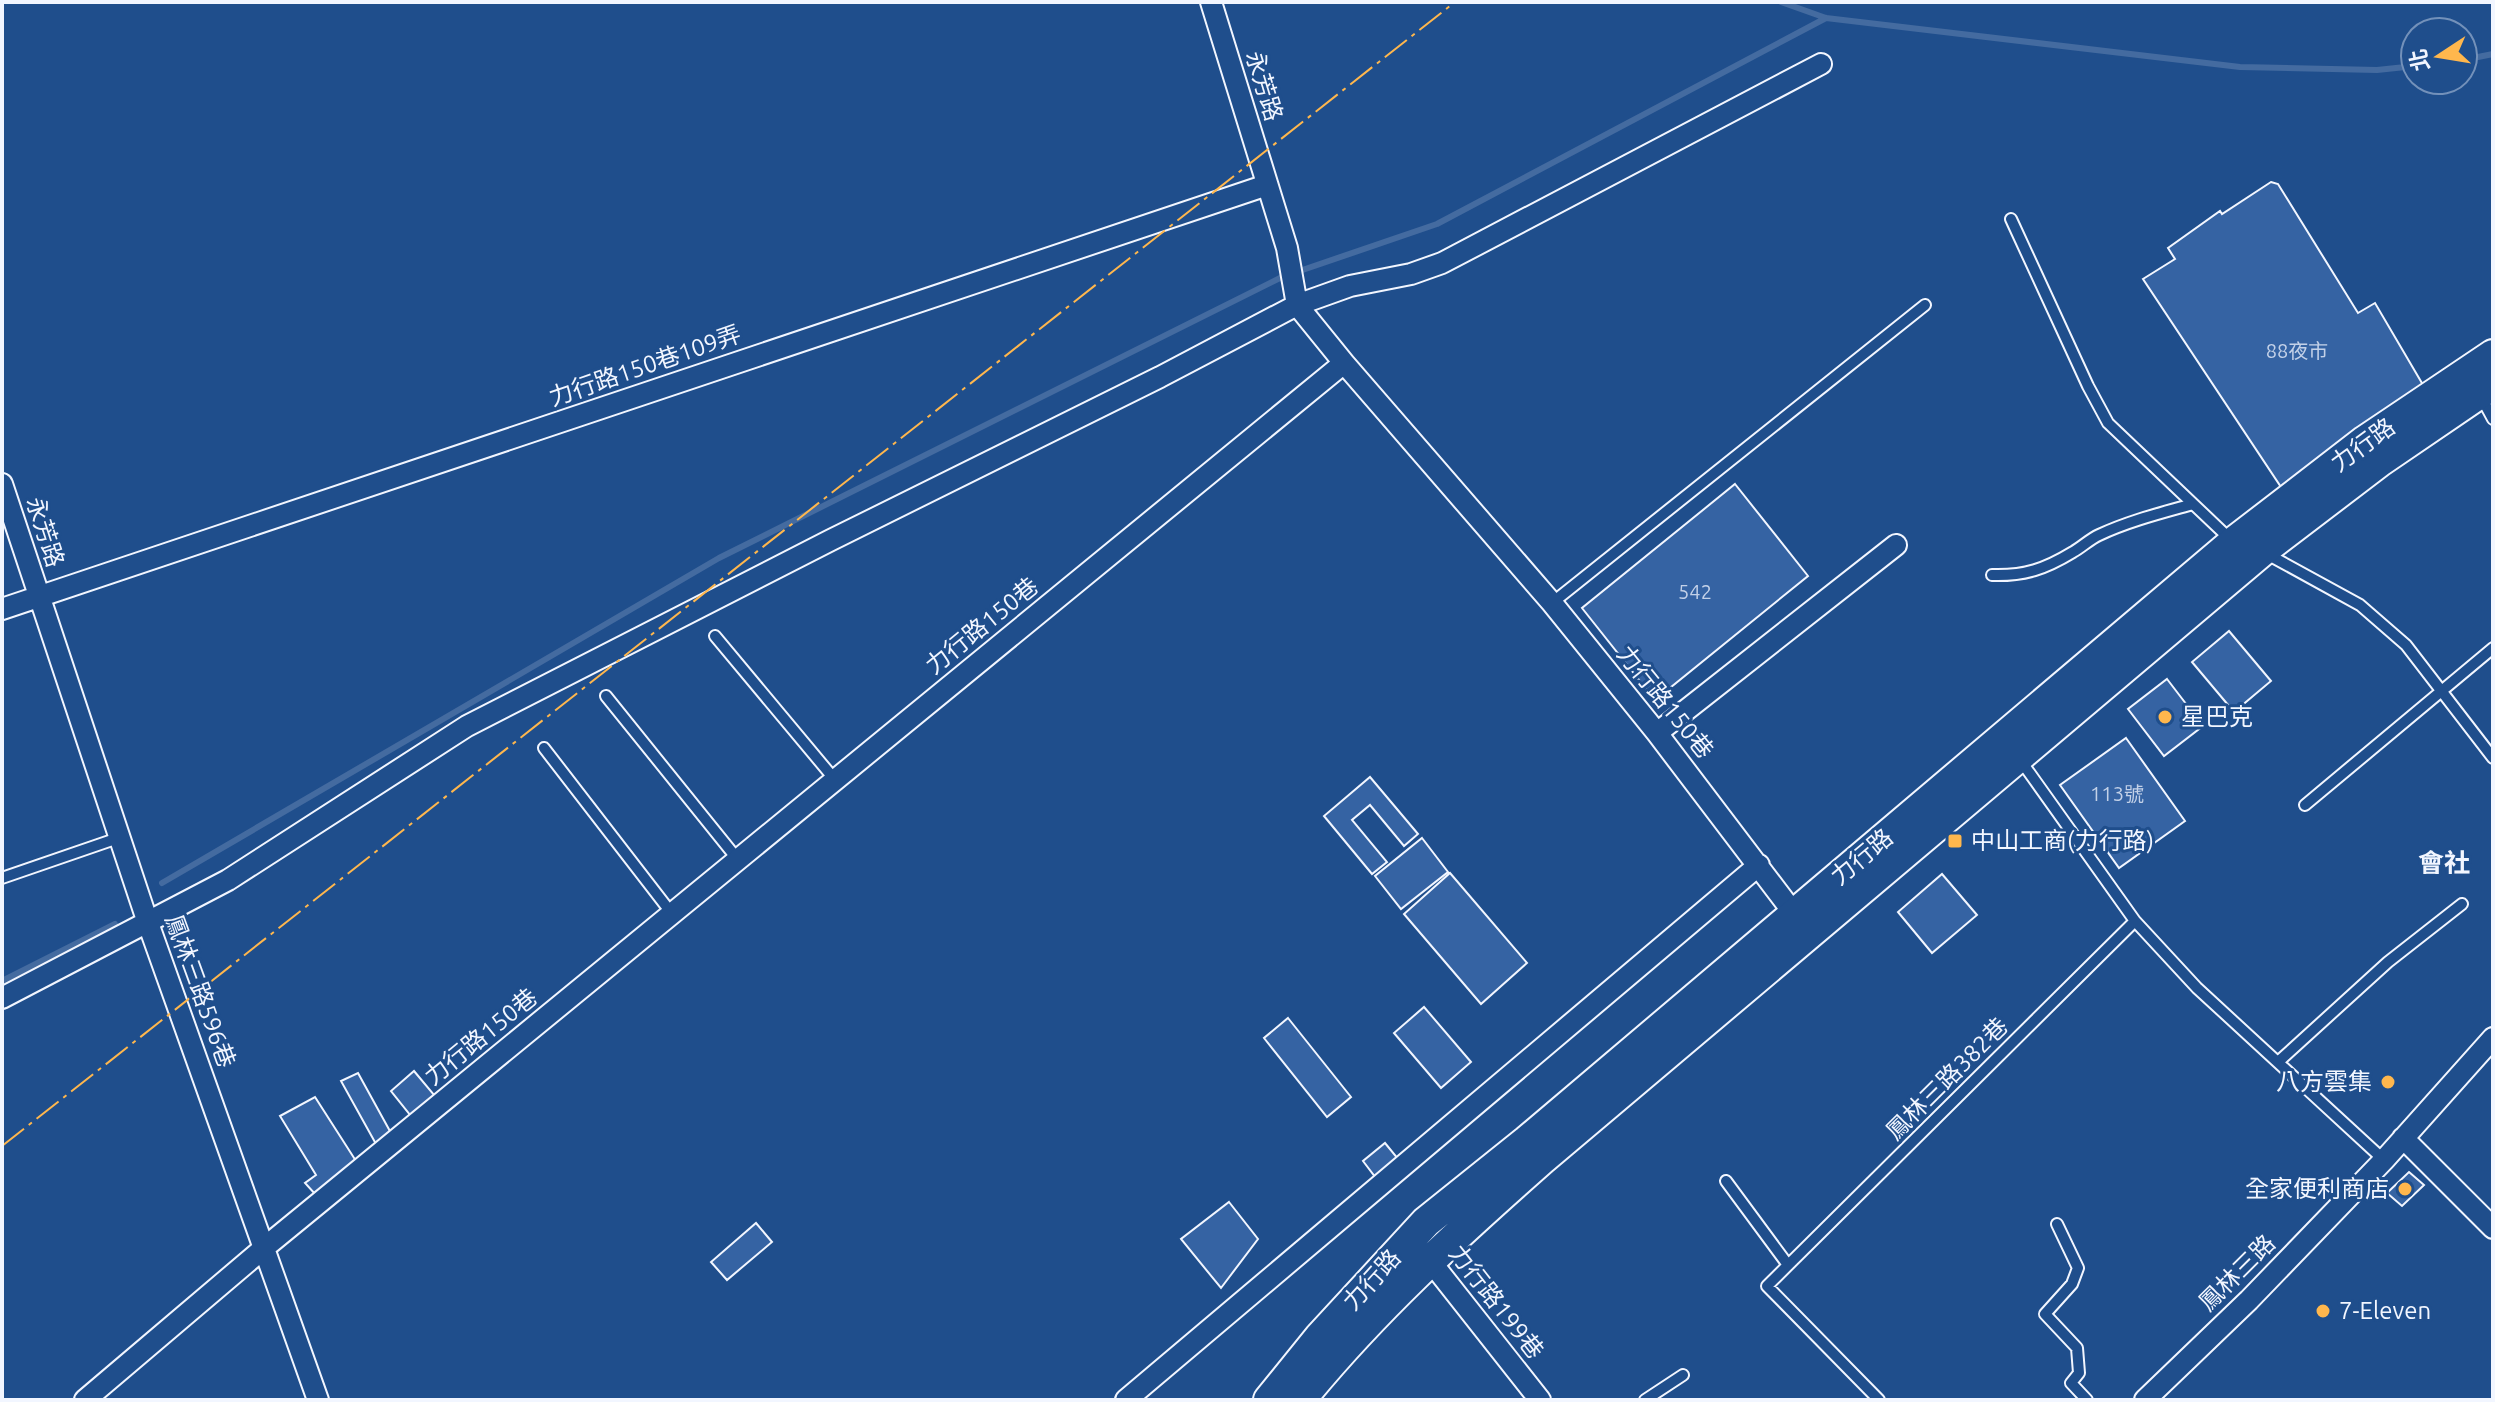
<svg xmlns="http://www.w3.org/2000/svg" width="2495" height="1402" font-family="Ubuntu,'Noto Sans TC',sans-serif">
<style>
.lines{fill:none;stroke-linecap:round;stroke-linejoin:round}
.stream{stroke:#446ba0;stroke-width:6}
.building{fill:#3563a3;stroke:#f2f6ff;stroke-width:2}
.service-casing{stroke:#f2f6ff;stroke-width:14}
.minor-casing{stroke:#f2f6ff;stroke-width:24}
.primary-casing{stroke:#f2f6ff;stroke-width:34}
.service{stroke:#1f4e8c;stroke-width:10}
.minor{stroke:#1f4e8c;stroke-width:20}
.primary{stroke:#1f4e8c;stroke-width:30}
.power{stroke:#ffb74d;stroke-width:2;stroke-dasharray:28 6 4 6;stroke-linecap:butt}
.poi-dot{fill:#ffb74d;stroke:#1f4e8c;stroke-width:3}
.labels{text-anchor:middle;stroke-width:6;stroke-linejoin:round;paint-order:stroke}
.number-label{font-size:20px;fill:#c3d1e8}
.street-label{font-size:24px;fill:#f2f6ff;stroke:#1f4e8c}
.poi-label{font-size:24px;fill:#f2f6ff;stroke:#1f4e8c;text-anchor:start}
.neighbourhood-label{font-size:26px;font-weight:bold;fill:#f2f6ff;stroke:#1f4e8c}
</style>
<rect width="100%" height="100%" fill="#1f4e8c"/>
<g class="lines">
<!-- stream -->
<path class="stream" d="M 1781,2 L 1826,18 L 2240,67 L 2377,70 L 2415,66
M 2463,60 L 2493,54
M 162,883 L 719,558 L 1282,277 L 1437,224 L 1826,18
M 2,981 L 115,924"/>
</g>
<!-- building -->
<path class="building" d="M 2271,182 L 2278,184 L 2358,313 L 2375,303 L 2426,390 L 2281,487 L 2143,279 L 2175,259 L 2168,248 L 2220,211 L 2222,214 Z
M 1735,484 L 1808,576 L 1655,700 L 1582,608 Z
M 2229,631 L 2271,681 L 2234,712 L 2192,662 Z
M 2167,679 L 2203,726 L 2164,756 L 2128,709 Z
M 2126,738 L 2185,821 L 2119,868 L 2060,785 Z
M 1370,777 L 1418,834 L 1404,846 L 1370,805 L 1352,820 L 1387,862 L 1372,874 L 1324,816 Z
M 1422,838 L 1448,872 L 1401,909 L 1375,876 Z
M 1450,873 L 1527,963 L 1481,1004 L 1404,914 Z
M 1942,874 L 1977,915 L 1932,953 L 1898,912 Z
M 1424,1007 L 1471,1062 L 1441,1088 L 1394,1033 Z
M 1288,1018 L 1351,1097 L 1327,1117 L 1264,1038 Z
M 414,1071 L 435,1096 L 411,1116 L 391,1091 Z
M 358,1073 L 391,1133 L 376,1144 L 341,1081 Z
M 315,1097 L 356,1161 L 316,1195 L 305,1183 L 316,1175 L 280,1116 Z
M 1385,1143 L 1399,1160 L 1376,1178 L 1363,1161 Z
M 2409,1172 L 2424,1185 L 2402,1206 L 2387,1193 Z
M 1229,1202 L 1258,1239 L 1221,1288 L 1181,1239 Z
M 756,1223 L 772,1242 L 727,1280 L 711,1262 Z"/>
<g class="lines">
<!-- service casing -->
<g class="service-casing">
<path id="service" d="M 2011,219 L 2088,386 L 2108,423 L 2230,539
M 2480,395 L 2493,419
M 2267,554 L 2360,605 L 2406,645 L 2493,758
M 1992,575 C 2025,576 2045,569 2073,552 C 2082,547 2090,539 2099,535 C 2129,521 2161,513 2193,504
M 1552,603 L 1925,305
M 715,636 L 836,781
M 606,696 L 739,861
M 544,748 L 673,915
M 2021,761 L 2135,921 L 2197,988 L 2384,1160
M 2305,805 L 2493,648
M 2,878 L 121,837
M 2278,1062 L 2388,962 L 2462,904
M 1726,1181 L 1788,1265
M 2057,1224 L 2078,1268 L 2072,1284 L 2045,1314 L 2077,1348 L 2079,1373 L 2071,1383 L 2087,1400
M 1645,1400 L 1683,1375
M 1879,1400 L 1767,1286 L 2135,921"/>
</g>
<!-- minor casing -->
<g class="minor-casing">
<path id="minor" d="M 1211,2 L 1287,248 L 1297,305 L 1344,363
M 2,484 L 148,923 L 318,1400
M 2,609 L 1267,185
M 1657,733 L 1896,545
M 2,998 L 228,880 L 467,726 L 831,540 L 1160,377 L 1297,305 L 1350,286 L 1411,274 L 1442,263 L 1821,64
M 2403,1138 L 2493,1228
M 1424,1253 L 1540,1400
M 85,1400 L 264,1248 L 1344,363 L 1552,603 L 1657,733 L 1802,924
M 1126,1400 L 1759,865
M 2145,1400 L 2249,1300 L 2384,1160 L 2493,1038"/>
</g>
<!-- primary casing -->
<g class="primary-casing">
<path id="primary" d="M 1269,1400 L 1320,1337 L 1426,1222 L 1527,1141 L 2234,542 L 2365,441 L 2493,355
M 1300,1400 C 1372,1311 1456,1235 1542,1159 L 2262,551 L 2380,461 L 2493,384"/>
</g>
<!-- service -->
<use href="#service" class="service"/>
<!-- minor -->
<use href="#minor" class="minor"/>
<!-- primary -->
<use href="#primary" class="primary"/>
<!-- power -->
<path class="power" d="M 2,1146 L 1455,2"/>
</g>
<!-- markers -->
<g class="poi-dot">
<circle cx="2165" cy="717" r="8"/>
<rect x="1947" y="833" width="16" height="16" rx="4"/>
<circle cx="2388" cy="1082" r="8"/>
<circle cx="2405" cy="1189" r="8"/>
<circle cx="2323" cy="1311" r="8"/>
</g>
<g class="labels">
<!-- number labels -->
<g class="number-label">
<text x="2297" y="358">88夜市</text>
<text x="1695" y="599">542</text>
<text x="2117" y="801">113號</text>
</g>
<!-- street labels -->
<g class="street-label">
<text transform="translate(1264 86) rotate(73)" y="8">永芳路</text>
<text transform="translate(645 366) rotate(-19)" y="8">力行路150巷109弄</text>
<text transform="translate(2363 445) rotate(-36)" y="8">力行路</text>
<text transform="translate(45 532) rotate(72)" y="8">永芳路</text>
<text transform="translate(982 626) rotate(-39)" y="8">力行路150巷</text>
<text transform="translate(1665 702) rotate(51)" y="8">力行路150巷</text>
<text transform="translate(1862 857) rotate(-40)" y="8">力行路</text>
<text transform="translate(200 991) rotate(70)" y="8">鳳林三路596巷</text>
<text transform="translate(481 1037) rotate(-39)" y="8">力行路150巷</text>
<text transform="translate(1947 1079) rotate(-45)" y="8">鳳林三路382巷</text>
<text transform="translate(2237 1273) rotate(-45)" y="8">鳳林三路</text>
<text transform="translate(1372 1280) rotate(-48)" y="8">力行路</text>
<text transform="translate(1496 1302) rotate(52)" y="8">力行路199巷</text>
</g>
<!-- poi labels -->
<g class="poi-label">
<text x="2181" y="725">星巴克</text>
<text x="1971" y="849">中山工商(力行路)</text>
<text x="2372" y="1090" text-anchor="end">八方雲集</text>
<text x="2389" y="1197" text-anchor="end">全家便利商店</text>
<text x="2339" y="1319">7-Eleven</text>
</g>
<!-- neighbourhood labels -->
<g class="neighbourhood-label">
<text x="2444" y="872">會社</text>
</g>
</g>
<!-- border -->
<rect width="2495" height="1402" fill="none" stroke="#f2f6ff" stroke-width="8"/>
<!-- north arrow -->
<g transform="translate(2439 56) rotate(258)"><circle r="38" fill="#1f4e8c" stroke="#7391ba" stroke-width="2"/>
<path d="M0-6L14 30L0 20L-14 30Z" fill="#ffb74d"/>
<text y="-12" font-size="22" font-weight="bold" text-anchor="middle" fill="#f2f6ff">北</text>
</g>
</svg>
